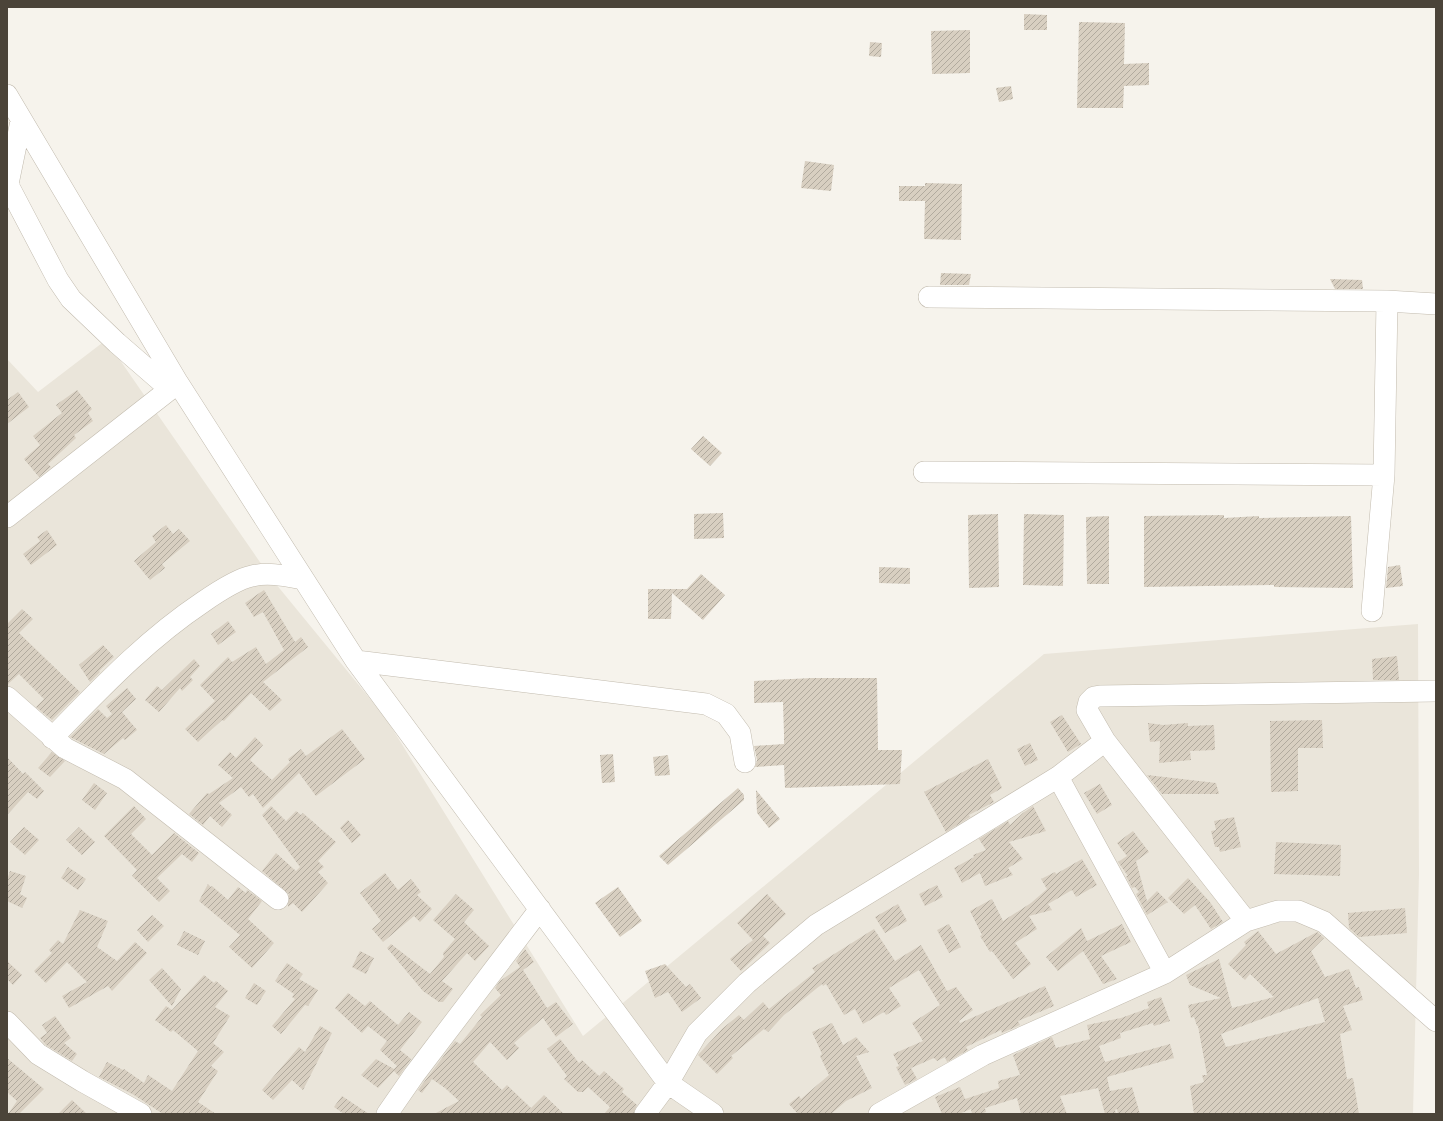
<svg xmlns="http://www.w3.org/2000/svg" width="1443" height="1121" font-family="'Sofia Sans Condensed',sans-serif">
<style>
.residential{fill:#eae5da}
.building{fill:url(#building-hatch);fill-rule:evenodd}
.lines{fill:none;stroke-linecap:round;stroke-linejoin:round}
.minor-casing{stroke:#c2bbae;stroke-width:22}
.minor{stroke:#fff;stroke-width:21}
</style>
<defs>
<pattern id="building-hatch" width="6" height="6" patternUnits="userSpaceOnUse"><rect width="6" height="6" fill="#d8cfc1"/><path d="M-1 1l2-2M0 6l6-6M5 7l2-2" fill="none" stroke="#b1aa9e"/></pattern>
</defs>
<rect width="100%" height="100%" fill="#f6f3ec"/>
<!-- residential -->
<path class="residential" d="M 106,340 L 271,578 L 385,717 L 583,1036 L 1044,654 L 1418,624 L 1419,874 L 1413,1114 L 7,1114 L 7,359 L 38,392 Z"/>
<!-- building -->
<path class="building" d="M 1024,14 L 1047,15 L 1047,30 L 1024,30 Z
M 1079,22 L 1125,23 L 1124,64 L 1149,63 L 1149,85 L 1124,86 L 1123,108 L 1077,108 Z
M 970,30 L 970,73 L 932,74 L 931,31 Z
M 870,42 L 882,43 L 881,57 L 869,56 Z
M 1011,86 L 1013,99 L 999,102 L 996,88 Z
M 805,161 L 834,165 L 831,191 L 801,188 Z
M 925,183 L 962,184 L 961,240 L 924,239 L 925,201 L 899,201 L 899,186 L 925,186 Z
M 941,273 L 971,274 L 969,285 L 940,285 Z
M 1330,279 L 1362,280 L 1363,289 L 1335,289 Z
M 77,390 L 92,409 L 88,413 L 93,421 L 74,435 L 76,438 L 48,464 L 51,467 L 39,477 L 24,459 L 40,445 L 33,436 L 62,413 L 56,405 Z
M 18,392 L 29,407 L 7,424 L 7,400 Z
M 703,436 L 722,453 L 710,466 L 691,449 Z
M 723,513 L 724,538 L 694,539 L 694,514 Z
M 998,514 L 999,587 L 969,588 L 968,515 Z
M 1024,514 L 1064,515 L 1063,586 L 1023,585 Z
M 1224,515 L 1224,518 L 1259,516 L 1259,518 L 1351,516 L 1353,588 L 1274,587 L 1274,585 L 1144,587 L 1144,516 Z
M 1109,516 L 1109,584 L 1087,584 L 1086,517 Z
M 166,525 L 173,534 L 179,529 L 190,541 L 162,564 L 165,568 L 150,580 L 134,561 L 156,542 L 152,536 Z
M 47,530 L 57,545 L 31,565 L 23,554 L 40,541 L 37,537 Z
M 1400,565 L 1403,586 L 1386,588 L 1388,567 Z
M 879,567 L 910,568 L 910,584 L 879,583 Z
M 701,574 L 725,595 L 703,620 L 672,593 L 671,619 L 648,619 L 648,589 L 687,589 Z
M 264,590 L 295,642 L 301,637 L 308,647 L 263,682 L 282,700 L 270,711 L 251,693 L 224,721 L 222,720 L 198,742 L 185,729 L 215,701 L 200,685 L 228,657 L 232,662 L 256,647 L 266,664 L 284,650 L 263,612 L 254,617 L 245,603 Z
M 22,609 L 33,619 L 19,633 L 80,692 L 52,720 L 36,707 L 44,699 L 19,674 L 7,685 L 7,621 L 8,623 Z
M 228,621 L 236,632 L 218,645 L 211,634 Z
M 103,645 L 114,657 L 99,671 L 100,672 L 90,682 L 79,665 Z
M 1397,656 L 1399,680 L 1373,680 L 1372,659 Z
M 194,659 L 200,666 L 190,677 L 193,680 L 182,691 L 180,688 L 159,712 L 145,700 L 157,686 L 162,690 Z
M 812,678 L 877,678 L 878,750 L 902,750 L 900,784 L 785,788 L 784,765 L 755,767 L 757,760 L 754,746 L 784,744 L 784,734 L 783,702 L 754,703 L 754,681 Z
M 127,688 L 136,699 L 122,712 L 137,730 L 125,740 L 123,738 L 104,754 L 70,737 L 98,709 L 107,718 L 112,714 L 106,706 Z
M 1062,715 L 1081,744 L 1068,752 L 1050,722 Z
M 1322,720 L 1323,748 L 1298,748 L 1298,791 L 1271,792 L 1270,721 Z
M 1148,723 L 1163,725 L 1188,723 L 1188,726 L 1214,725 L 1215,750 L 1190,751 L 1191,760 L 1159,763 L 1160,741 L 1150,742 Z
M 342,729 L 365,759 L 316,796 L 299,773 L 263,808 L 253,794 L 249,797 L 241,787 L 219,803 L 232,815 L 222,827 L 210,816 L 203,825 L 189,814 L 207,793 L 209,794 L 233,778 L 218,765 L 230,752 L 236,758 L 255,737 L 263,745 L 250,760 L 272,780 L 290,762 L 288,759 L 301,749 L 306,756 Z
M 1030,743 L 1038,760 L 1025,766 L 1017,749 Z
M 52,752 L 65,761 L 50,777 L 38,768 Z
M 613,754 L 615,782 L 602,783 L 600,755 Z
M 668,755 L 670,775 L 655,776 L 653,757 Z
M 7,757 L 23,774 L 25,772 L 44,791 L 37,799 L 28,792 L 7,815 Z
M 988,759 L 1002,788 L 990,795 L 994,802 L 969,815 L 970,817 L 946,832 L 924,792 Z
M 1147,775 L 1216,783 L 1219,794 L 1162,794 Z
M 94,783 L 107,793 L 95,810 L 82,800 Z
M 1100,784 L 1112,805 L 1097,814 L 1084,793 Z
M 738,788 L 744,795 L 744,800 L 668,865 L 659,856 Z
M 756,790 L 780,819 L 769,828 L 757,813 Z
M 134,806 L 146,819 L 131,834 L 152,855 L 174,833 L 199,853 L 192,862 L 182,854 L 157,878 L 170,891 L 159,902 L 132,876 L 137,870 L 104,836 Z
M 271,806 L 286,821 L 296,811 L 301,815 L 303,813 L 336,842 L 318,861 L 324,867 L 318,872 L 328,883 L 302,912 L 293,903 L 288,907 L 289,894 L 262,871 L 276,853 L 296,871 L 300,867 L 262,815 Z
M 1033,806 L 1046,831 L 1009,842 L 1023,859 L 1008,868 L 1013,875 L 985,886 L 980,873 L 962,883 L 954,868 L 974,857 L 973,855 L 986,850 L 979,839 L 1008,821 L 1010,825 L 1023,813 Z
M 1234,817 L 1241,847 L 1220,852 L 1219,847 L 1215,847 L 1211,831 L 1216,830 L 1214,821 Z
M 348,820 L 361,835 L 352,843 L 340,828 Z
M 24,827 L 39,840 L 25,855 L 10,842 Z
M 79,827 L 95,842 L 82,855 L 66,840 Z
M 1133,831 L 1149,852 L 1136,861 L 1147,901 L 1157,891 L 1168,902 L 1147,915 L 1136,894 L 1139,892 L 1135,887 L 1132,888 L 1126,876 L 1128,876 L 1118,862 L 1127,856 L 1117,843 Z
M 1276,842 L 1341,845 L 1340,876 L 1274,874 Z
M 1082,859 L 1097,885 L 1076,897 L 1072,890 L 1048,904 L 1052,910 L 1029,916 L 1037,929 L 1015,943 L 1031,964 L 1013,979 L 992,951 L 990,952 L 980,936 L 982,935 L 970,911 L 992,899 L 1003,921 L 1031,903 L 1047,889 L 1041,879 L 1055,872 L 1056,874 Z
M 68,867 L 86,879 L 78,890 L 61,878 Z
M 10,871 L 26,876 L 20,894 L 27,898 L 22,908 L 7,901 L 7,880 Z
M 385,873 L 398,890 L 411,879 L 421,892 L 417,895 L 432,909 L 420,922 L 414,916 L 383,942 L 372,929 L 381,921 L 360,893 Z
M 1188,878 L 1210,902 L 1223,922 L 1211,929 L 1195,905 L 1184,914 L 1168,898 Z
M 208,884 L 211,887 L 212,886 L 228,900 L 238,887 L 246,893 L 247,890 L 262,901 L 248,919 L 274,943 L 252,968 L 229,947 L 240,935 L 199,901 Z
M 937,885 L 943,897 L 925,906 L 919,894 Z
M 618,887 L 642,921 L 620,937 L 595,903 Z
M 456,894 L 474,910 L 464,922 L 489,946 L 475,961 L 467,953 L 442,981 L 453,989 L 443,1002 L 439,1002 L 423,991 L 387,948 L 391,944 L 430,974 L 444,957 L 443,953 L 455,939 L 433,920 Z
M 767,894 L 786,914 L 763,936 L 770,943 L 741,971 L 730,959 L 753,940 L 737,923 Z
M 898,904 L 907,921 L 885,933 L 875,917 Z
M 1405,908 L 1407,933 L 1359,937 L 1349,928 L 1348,913 Z
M 80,910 L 108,921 L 97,947 L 117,961 L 135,942 L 147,953 L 112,991 L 108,986 L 69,1008 L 62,996 L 87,982 L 67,962 L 46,983 L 34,971 L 52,953 L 49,950 L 58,940 L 63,944 Z
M 152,915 L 164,926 L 148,942 L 137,930 Z
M 949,924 L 961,947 L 949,953 L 937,930 Z
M 1122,924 L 1131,942 L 1101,956 L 1117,979 L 1103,984 L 1083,951 L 1058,971 L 1046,957 L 1081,928 L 1087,941 Z
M 874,929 L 895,961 L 921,945 L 947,991 L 956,987 L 973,1010 L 959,1021 L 960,1023 L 1045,986 L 1054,1006 L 1018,1021 L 1020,1025 L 1002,1033 L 1001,1030 L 966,1047 L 968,1050 L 947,1062 L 945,1057 L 937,1061 L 934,1058 L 911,1068 L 917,1079 L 905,1085 L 896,1067 L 899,1066 L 893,1054 L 923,1041 L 912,1023 L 940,1005 L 919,970 L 889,988 L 901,1006 L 886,1015 L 884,1012 L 863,1024 L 855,1009 L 844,1015 L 826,984 L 823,986 L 822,984 L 784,1015 L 768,1032 L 764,1029 L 731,1056 L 733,1058 L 717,1074 L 698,1055 L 722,1029 L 739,1015 L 744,1020 L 763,1002 L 769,1009 L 815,972 L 812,968 Z
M 184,931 L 205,941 L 198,955 L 177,945 Z
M 1258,931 L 1276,954 L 1317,932 L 1324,938 L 1311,951 L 1325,977 L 1349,969 L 1356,988 L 1359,987 L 1363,1000 L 1343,1006 L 1352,1030 L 1340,1034 L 1347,1079 L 1353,1078 L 1359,1114 L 1194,1114 L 1190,1086 L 1204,1082 L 1202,1075 L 1207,1075 L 1198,1026 L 1197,1026 L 1194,1017 L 1191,1018 L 1188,1005 L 1221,998 L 1190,985 L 1186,975 L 1219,959 L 1232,1008 L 1274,997 L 1250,974 L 1245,980 L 1228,964 L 1246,945 L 1244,942 ZM 1318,998 L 1325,1022 L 1226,1047 L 1221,1034 Z
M 525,949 L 534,962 L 523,970 L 547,1008 L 556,1002 L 573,1024 L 556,1037 L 543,1018 L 514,1043 L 519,1048 L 507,1060 L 490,1042 L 473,1062 L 502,1090 L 507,1085 L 531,1108 L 544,1095 L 564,1114 L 434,1114 L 459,1101 L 445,1088 L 432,1079 L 422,1093 L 418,1090 L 455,1041 L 460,1044 L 482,1017 L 480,1015 L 501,995 L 495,988 L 500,981 L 520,967 L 516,961 Z
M 360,951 L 374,958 L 366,974 L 352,967 Z
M 7,961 L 22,975 L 13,985 L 7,979 Z
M 287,963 L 303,974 L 299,979 L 318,990 L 308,1006 L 305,1005 L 281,1034 L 272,1026 L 295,999 L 292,997 L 294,994 L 275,981 Z
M 665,964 L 686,987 L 690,984 L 701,998 L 682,1012 L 668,992 L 655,998 L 645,971 Z
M 162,968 L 181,989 L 172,1006 L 149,980 Z
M 204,975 L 214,983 L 216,981 L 228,991 L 215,1007 L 230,1016 L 213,1043 L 224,1052 L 211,1066 L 218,1071 L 198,1102 L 216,1114 L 163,1114 L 134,1095 L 99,1077 L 107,1062 L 123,1070 L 124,1069 L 144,1083 L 148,1075 L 172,1091 L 198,1051 L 173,1030 L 171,1032 L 155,1020 L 166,1006 L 172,1010 Z
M 254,983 L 266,991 L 257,1005 L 245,998 Z
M 348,993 L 365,1006 L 370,1001 L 398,1025 L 409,1012 L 422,1022 L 400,1050 L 411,1059 L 399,1076 L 394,1071 L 378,1088 L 361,1075 L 376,1059 L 394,1069 L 397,1066 L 380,1050 L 387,1041 L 368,1026 L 362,1033 L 335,1008 Z
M 1161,997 L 1170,1021 L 1154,1026 L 1153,1023 L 1120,1033 L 1121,1038 L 1099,1046 L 1105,1062 L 1170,1044 L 1174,1058 L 1107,1077 L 1110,1091 L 1132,1087 L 1140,1114 L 1118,1114 L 1117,1109 L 1115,1110 L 1116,1114 L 1105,1114 L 1098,1088 L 1060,1096 L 1067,1114 L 1021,1114 L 1017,1098 L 985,1108 L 986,1112 L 980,1114 L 972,1114 L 971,1109 L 959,1114 L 942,1114 L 935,1097 L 960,1087 L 965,1099 L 999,1088 L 998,1081 L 1020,1075 L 1013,1055 L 1052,1037 L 1056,1048 L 1090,1039 L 1087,1025 L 1121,1018 L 1149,1008 L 1147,1002 Z
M 55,1016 L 71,1038 L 64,1043 L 77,1054 L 72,1061 L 46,1045 L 40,1038 L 47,1033 L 42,1025 Z
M 832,1023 L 843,1045 L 856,1037 L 869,1052 L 856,1056 L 872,1088 L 846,1101 L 831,1114 L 798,1114 L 789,1104 L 799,1096 L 801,1099 L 829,1075 L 820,1056 L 822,1054 L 812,1032 Z
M 320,1026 L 332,1033 L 303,1090 L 292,1080 L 273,1100 L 262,1090 L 299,1047 L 305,1052 Z
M 560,1039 L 579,1063 L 582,1060 L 599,1076 L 604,1071 L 624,1089 L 622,1092 L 637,1105 L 633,1114 L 604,1114 L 610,1107 L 588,1087 L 583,1092 L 578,1092 L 564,1079 L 567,1076 L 547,1049 Z
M 7,1058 L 44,1089 L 19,1114 L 8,1114 L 17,1101 L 7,1092 Z
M 342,1096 L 369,1114 L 344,1114 L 334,1107 Z
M 72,1100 L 87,1114 L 58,1114 Z"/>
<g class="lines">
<!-- minor casing -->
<g class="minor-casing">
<path id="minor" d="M 7,95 L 178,383 L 356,661 L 668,1083 L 713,1114
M 7,183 L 58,280 L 71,299 L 117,343 L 170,389
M 8,184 L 21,121
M 929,297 L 1387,301 L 1436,304
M 924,472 L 1384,475
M 7,517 L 178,383
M 1372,611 L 1384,475 L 1387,301
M 356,661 L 706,704 L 726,714 L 740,733 L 745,762
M 7,697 L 65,748 L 125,779 L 278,899
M 52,738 C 100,689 146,640 203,602 C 216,593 237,579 252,576 C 269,572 286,576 303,579
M 1058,777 L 1165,973
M 1246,921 L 1105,741 L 1087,710 L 1089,702 L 1094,697 L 1100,696 L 1436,691
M 7,1022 L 38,1054 L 82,1081 L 141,1114
M 387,1114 L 414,1075 L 540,909
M 645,1114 L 668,1083 L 697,1033 L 747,983 L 816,925 L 1058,777 L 1105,741
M 879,1114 L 983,1055 L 1165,973 L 1246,921 L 1278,911 L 1298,911 L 1324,922 L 1436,1021"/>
</g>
<!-- minor -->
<use href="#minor" class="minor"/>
</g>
<!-- border -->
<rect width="1443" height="1121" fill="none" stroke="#4b4439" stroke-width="16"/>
</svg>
